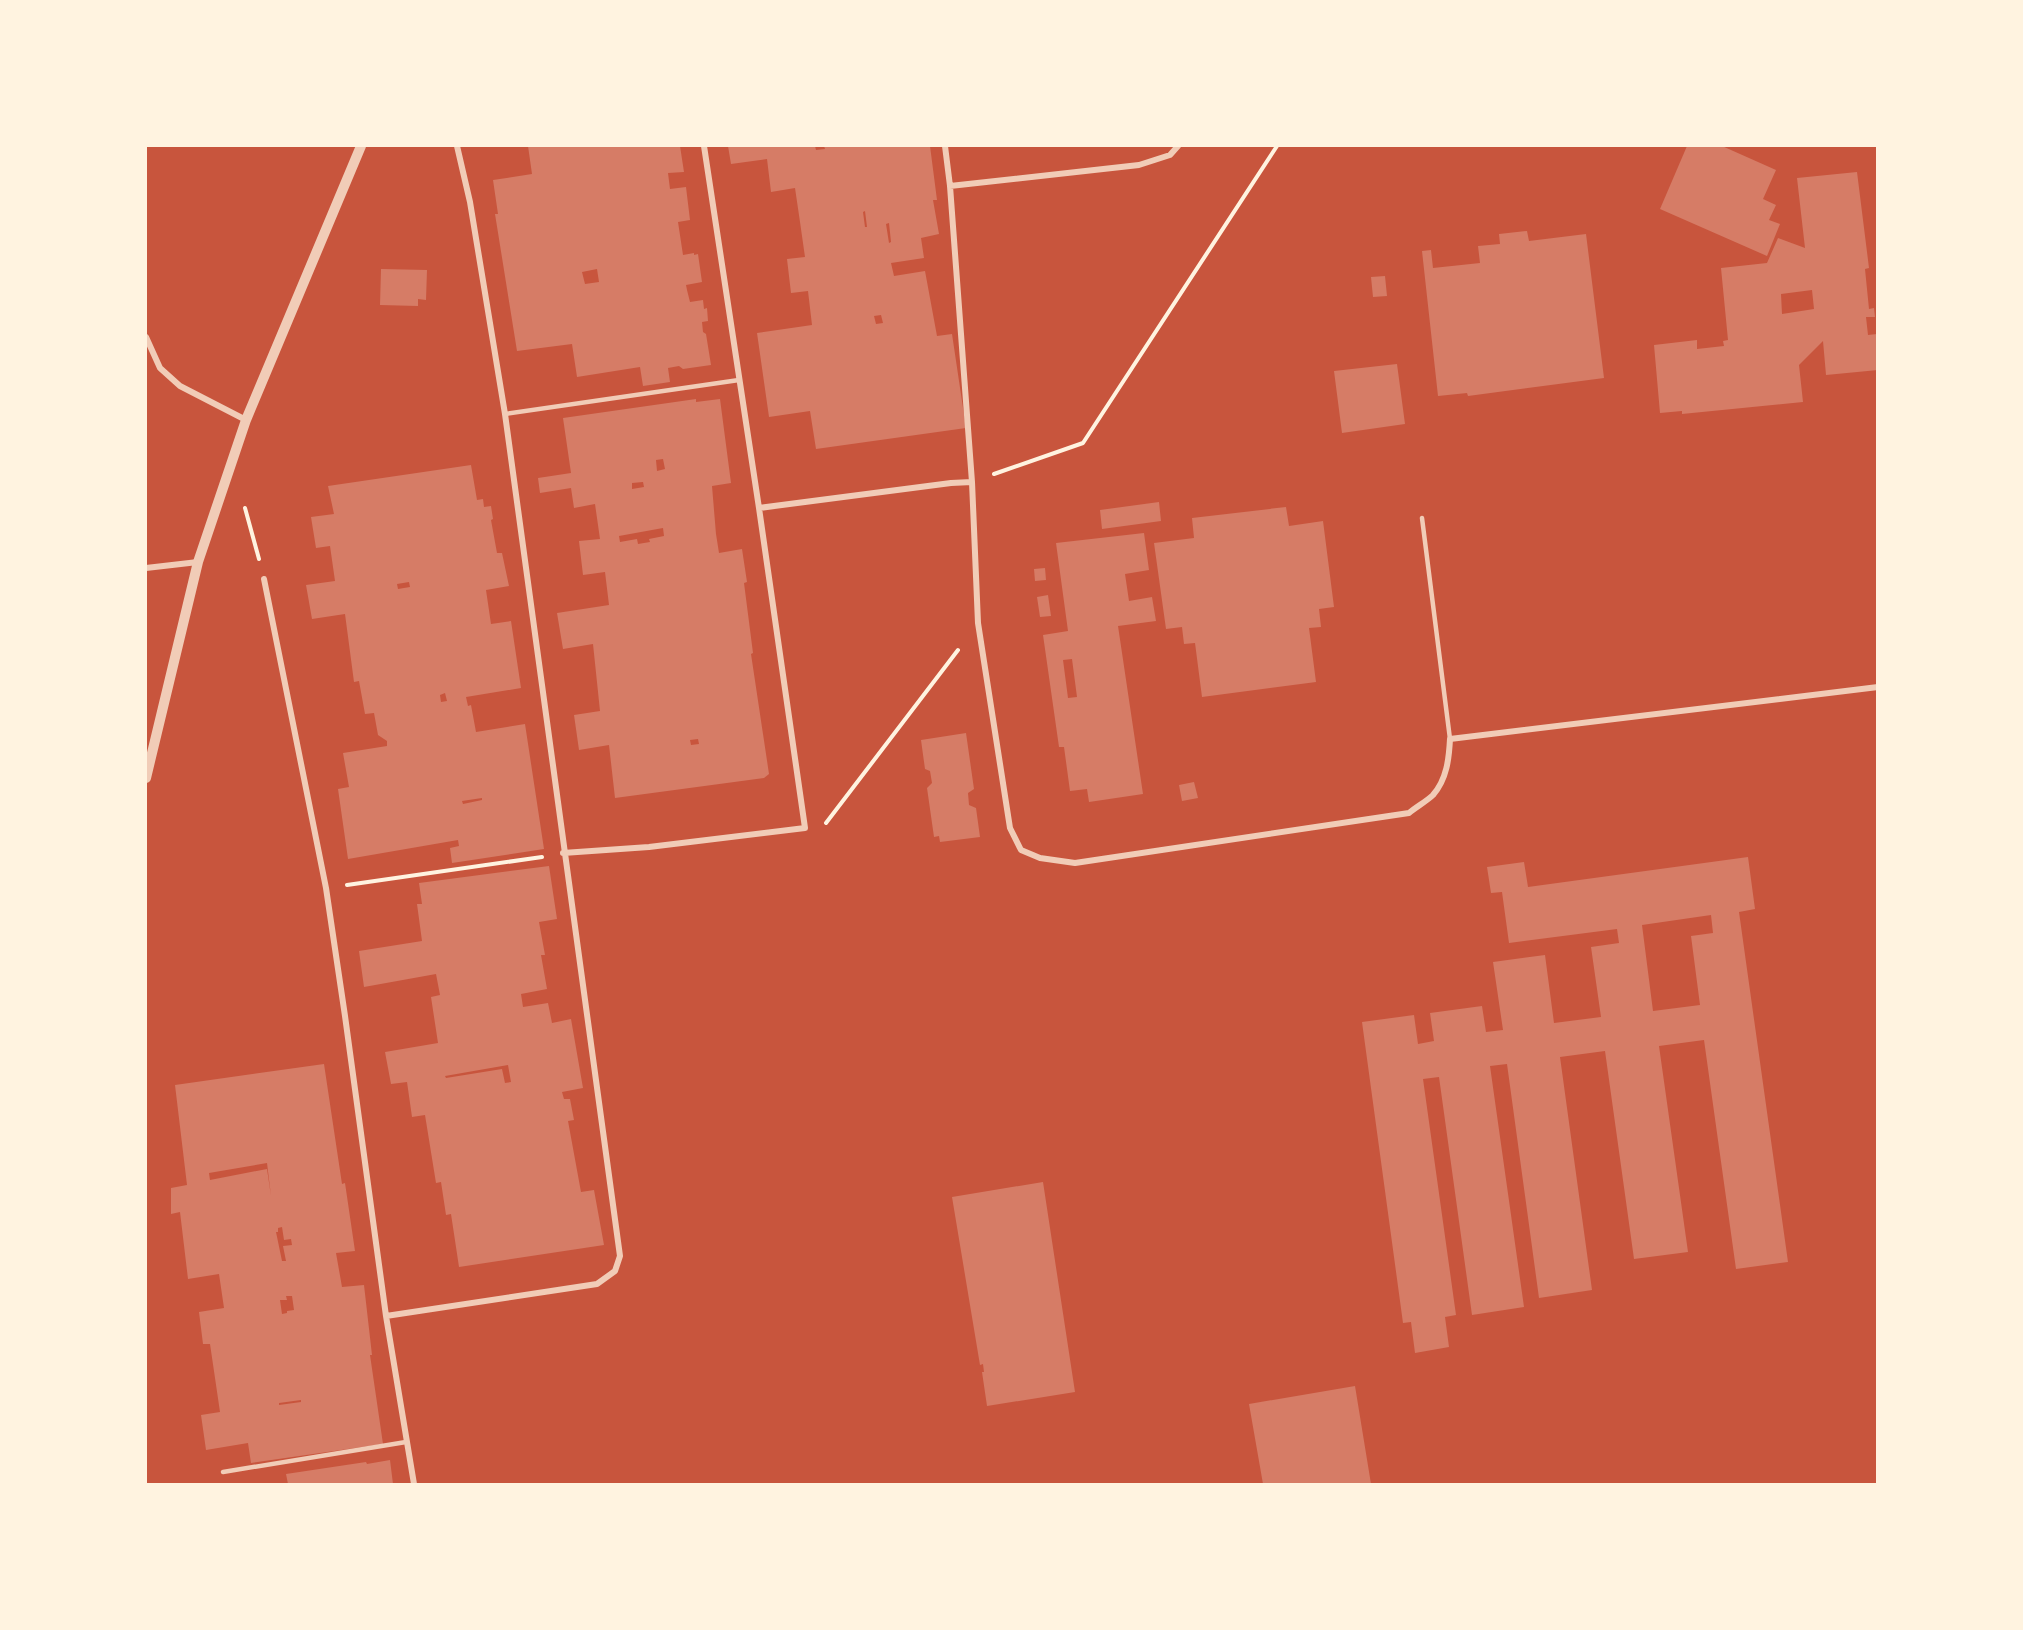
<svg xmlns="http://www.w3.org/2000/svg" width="2023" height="1630" font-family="'Times New Roman',serif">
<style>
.building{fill:#d67c66;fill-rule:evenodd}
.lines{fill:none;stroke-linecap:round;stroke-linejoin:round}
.path{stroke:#fff3e0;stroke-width:4}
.service{stroke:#f1ccb7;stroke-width:4.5}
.minor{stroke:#f1ccb7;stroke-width:6}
.tertiary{stroke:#f1ccb7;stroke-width:10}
</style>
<rect width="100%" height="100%" fill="#c8553d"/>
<!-- building -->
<path class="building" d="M 528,146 L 680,146 L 684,172 L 668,173 L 670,189 L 686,187 L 690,220 L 678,222 L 683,255 L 694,253 L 694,255 L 698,254 L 702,282 L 686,285 L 687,290 L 690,302 L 703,300 L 704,309 L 707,308 L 708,321 L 702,322 L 703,332 L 706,334 L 711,365 L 683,369 L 679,366 L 668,368 L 670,382 L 643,386 L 640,367 L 577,377 L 572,344 L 517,351 L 495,214 L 498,214 L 493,180 L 532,174 ZM 597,269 L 599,282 L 585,284 L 582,272 Z
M 728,146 L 815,146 L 816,150 L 825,149 L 824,146 L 930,146 L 937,200 L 933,200 L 939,234 L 921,238 L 924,258 L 891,263 L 894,276 L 925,271 L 937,336 L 952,334 L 966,428 L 816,449 L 810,411 L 769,417 L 757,333 L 812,325 L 808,291 L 791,293 L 787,259 L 805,257 L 800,222 L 795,188 L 771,192 L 767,159 L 731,164 ZM 865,211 L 867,227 L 865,227 L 863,212 ZM 889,223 L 891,242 L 889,243 L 886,224 ZM 881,315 L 883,323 L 876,324 L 874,316 Z
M 1687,146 L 1722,146 L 1776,170 L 1763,199 L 1776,205 L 1769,220 L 1780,224 L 1767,256 L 1660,209 Z
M 1857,172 L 1869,268 L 1865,269 L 1869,309 L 1874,308 L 1875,317 L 1866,317 L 1868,335 L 1877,334 L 1878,370 L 1826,375 L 1823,341 L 1799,365 L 1803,402 L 1682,414 L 1682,411 L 1660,413 L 1654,345 L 1697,340 L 1697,349 L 1724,346 L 1723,341 L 1728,340 L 1721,268 L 1767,263 L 1778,238 L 1805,248 L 1797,178 ZM 1812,290 L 1814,309 L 1782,314 L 1781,294 Z
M 1527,231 L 1529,241 L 1586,234 L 1604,378 L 1468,396 L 1467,393 L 1438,396 L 1422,251 L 1431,250 L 1433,268 L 1480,263 L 1478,246 L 1500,244 L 1499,234 Z
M 381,269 L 427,270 L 426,300 L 418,299 L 418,306 L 380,305 Z
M 1385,276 L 1387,296 L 1373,297 L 1371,277 Z
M 1397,364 L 1405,424 L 1342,433 L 1334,371 Z
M 696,399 L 696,402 L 720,399 L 731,483 L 712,486 L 716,534 L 719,553 L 742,549 L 747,582 L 744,583 L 753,653 L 751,654 L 769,774 L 764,778 L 615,798 L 609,745 L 579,750 L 574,715 L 600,711 L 593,644 L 563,649 L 557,613 L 609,605 L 605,572 L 583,575 L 579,541 L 600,539 L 595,504 L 574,508 L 571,488 L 540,493 L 538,478 L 571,473 L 563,418 ZM 663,459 L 665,469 L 657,471 L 656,460 ZM 643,482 L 644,487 L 632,489 L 632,483 ZM 663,528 L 664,536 L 649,539 L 650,542 L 638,544 L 637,539 L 620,542 L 619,536 ZM 698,739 L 699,744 L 691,745 L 690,740 Z
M 471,465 L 477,500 L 483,499 L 484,507 L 491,506 L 493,519 L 491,520 L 497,553 L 502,553 L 509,586 L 486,590 L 491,624 L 511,621 L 521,688 L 466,697 L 468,706 L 471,705 L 476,732 L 525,724 L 544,849 L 452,863 L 450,848 L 459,846 L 458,840 L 348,859 L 338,789 L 349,787 L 343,753 L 387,746 L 387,741 L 378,735 L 374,713 L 365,714 L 359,681 L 354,682 L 345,614 L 312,619 L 306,585 L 335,581 L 330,546 L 316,548 L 311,517 L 334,514 L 328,486 ZM 409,582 L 410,587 L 398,589 L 397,584 ZM 445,693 L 447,701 L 441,702 L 440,695 ZM 482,798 L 482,800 L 463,804 L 462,801 Z
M 1159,502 L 1161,521 L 1102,529 L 1100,510 Z
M 1286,507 L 1289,526 L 1323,521 L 1334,607 L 1319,609 L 1321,627 L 1309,628 L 1316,682 L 1202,697 L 1195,643 L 1184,644 L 1182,627 L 1166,629 L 1154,543 L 1194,538 L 1192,518 Z
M 1144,533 L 1149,570 L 1125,574 L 1129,601 L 1152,597 L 1156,621 L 1118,626 L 1143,794 L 1089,802 L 1087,789 L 1070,791 L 1064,747 L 1059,747 L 1043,635 L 1068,631 L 1056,543 ZM 1072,659 L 1077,697 L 1068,698 L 1063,660 Z
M 1045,568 L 1046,580 L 1035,581 L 1034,569 Z
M 1048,595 L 1051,616 L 1040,617 L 1037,597 Z
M 966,733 L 974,789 L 968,793 L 969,805 L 976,808 L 980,837 L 940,842 L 939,836 L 934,837 L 927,788 L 932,783 L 930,771 L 925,769 L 921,740 Z
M 1194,782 L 1198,798 L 1182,801 L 1179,785 Z
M 1748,857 L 1755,909 L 1739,912 L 1788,1262 L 1736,1269 L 1704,1040 L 1659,1046 L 1688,1252 L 1634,1259 L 1605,1051 L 1560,1057 L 1592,1290 L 1539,1298 L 1507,1064 L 1490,1066 L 1524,1307 L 1472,1315 L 1439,1077 L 1423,1079 L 1456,1315 L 1445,1317 L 1449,1347 L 1415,1353 L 1411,1322 L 1403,1323 L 1362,1022 L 1414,1015 L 1418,1044 L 1434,1041 L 1430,1013 L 1482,1006 L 1486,1032 L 1503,1030 L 1493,962 L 1545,955 L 1554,1023 L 1601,1017 L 1591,947 L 1619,943 L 1617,929 L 1509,943 L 1502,892 L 1491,893 L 1487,867 L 1524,862 L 1528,887 ZM 1711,915 L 1713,933 L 1691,936 L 1700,1005 L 1653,1011 L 1642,925 Z
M 549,866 L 557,919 L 539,922 L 545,955 L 541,955 L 547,989 L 521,994 L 523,1007 L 548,1003 L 552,1023 L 571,1019 L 583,1088 L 562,1092 L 564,1099 L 570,1099 L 574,1120 L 568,1121 L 581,1192 L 594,1190 L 604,1245 L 459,1267 L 451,1214 L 446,1215 L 441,1182 L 436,1183 L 425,1115 L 412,1117 L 407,1082 L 391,1084 L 385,1052 L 438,1043 L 431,997 L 440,995 L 436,974 L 364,987 L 359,951 L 422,941 L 417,904 L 422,904 L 419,883 ZM 508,1065 L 511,1082 L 505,1083 L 502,1069 L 446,1078 L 445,1076 Z
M 324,1064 L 342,1184 L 345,1183 L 355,1251 L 336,1253 L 342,1287 L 364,1285 L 372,1355 L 370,1355 L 383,1444 L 251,1463 L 248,1443 L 206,1450 L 201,1415 L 220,1412 L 210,1344 L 203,1344 L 199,1312 L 224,1308 L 219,1274 L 188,1279 L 180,1212 L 171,1214 L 171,1188 L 187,1185 L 175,1085 ZM 267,1163 L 271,1196 L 267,1169 L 210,1180 L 209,1173 ZM 282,1227 L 284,1240 L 291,1239 L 292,1245 L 283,1246 L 286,1261 L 282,1261 L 276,1232 L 278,1232 L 278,1228 ZM 286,1296 L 292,1296 L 294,1310 L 287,1311 L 287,1313 L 282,1314 L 280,1300 L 287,1300 ZM 301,1400 L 301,1402 L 279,1405 L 279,1403 Z
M 1043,1182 L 1075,1392 L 987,1406 L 982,1372 L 984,1372 L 983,1364 L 980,1365 L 952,1197 Z
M 1355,1386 L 1371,1484 L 1263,1484 L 1249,1404 Z
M 390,1460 L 393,1484 L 288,1484 L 286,1474 L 366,1462 L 367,1464 Z"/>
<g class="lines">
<!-- path -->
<path class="path" d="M 994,474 L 1083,443 L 1277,146
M 245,508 L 259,559
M 826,823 L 958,650
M 347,885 L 542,857"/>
<!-- service -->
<path class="service" d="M 505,414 L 739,380
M 1422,518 L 1450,739
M 223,1472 L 406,1442"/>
<!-- minor -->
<path class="minor" d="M 945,146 L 950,186 L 972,482 L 978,623 L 1010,828 L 1021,850 L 1040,858 L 1075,863 L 1409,813 C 1416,807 1427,801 1433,795 C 1447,779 1449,758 1450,739 L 1878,687
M 950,186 L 1139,165 L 1170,155 L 1178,146
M 146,337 L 160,368 L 180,386 L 246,420
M 759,508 L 951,483 L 972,482
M 146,568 L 198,562
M 264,579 L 326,888 L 345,1016 L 386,1316 L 414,1484
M 563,853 L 649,847 L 805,828 L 759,508 L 704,146
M 386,1316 L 597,1284 L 615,1271 L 620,1256 L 505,414 L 470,202 L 457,146"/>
<!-- tertiary -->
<path class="tertiary" d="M 146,778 L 198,562 L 246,420 L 361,146"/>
</g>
<!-- border -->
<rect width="2023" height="1630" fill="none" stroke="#fff3e0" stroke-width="294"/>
</svg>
